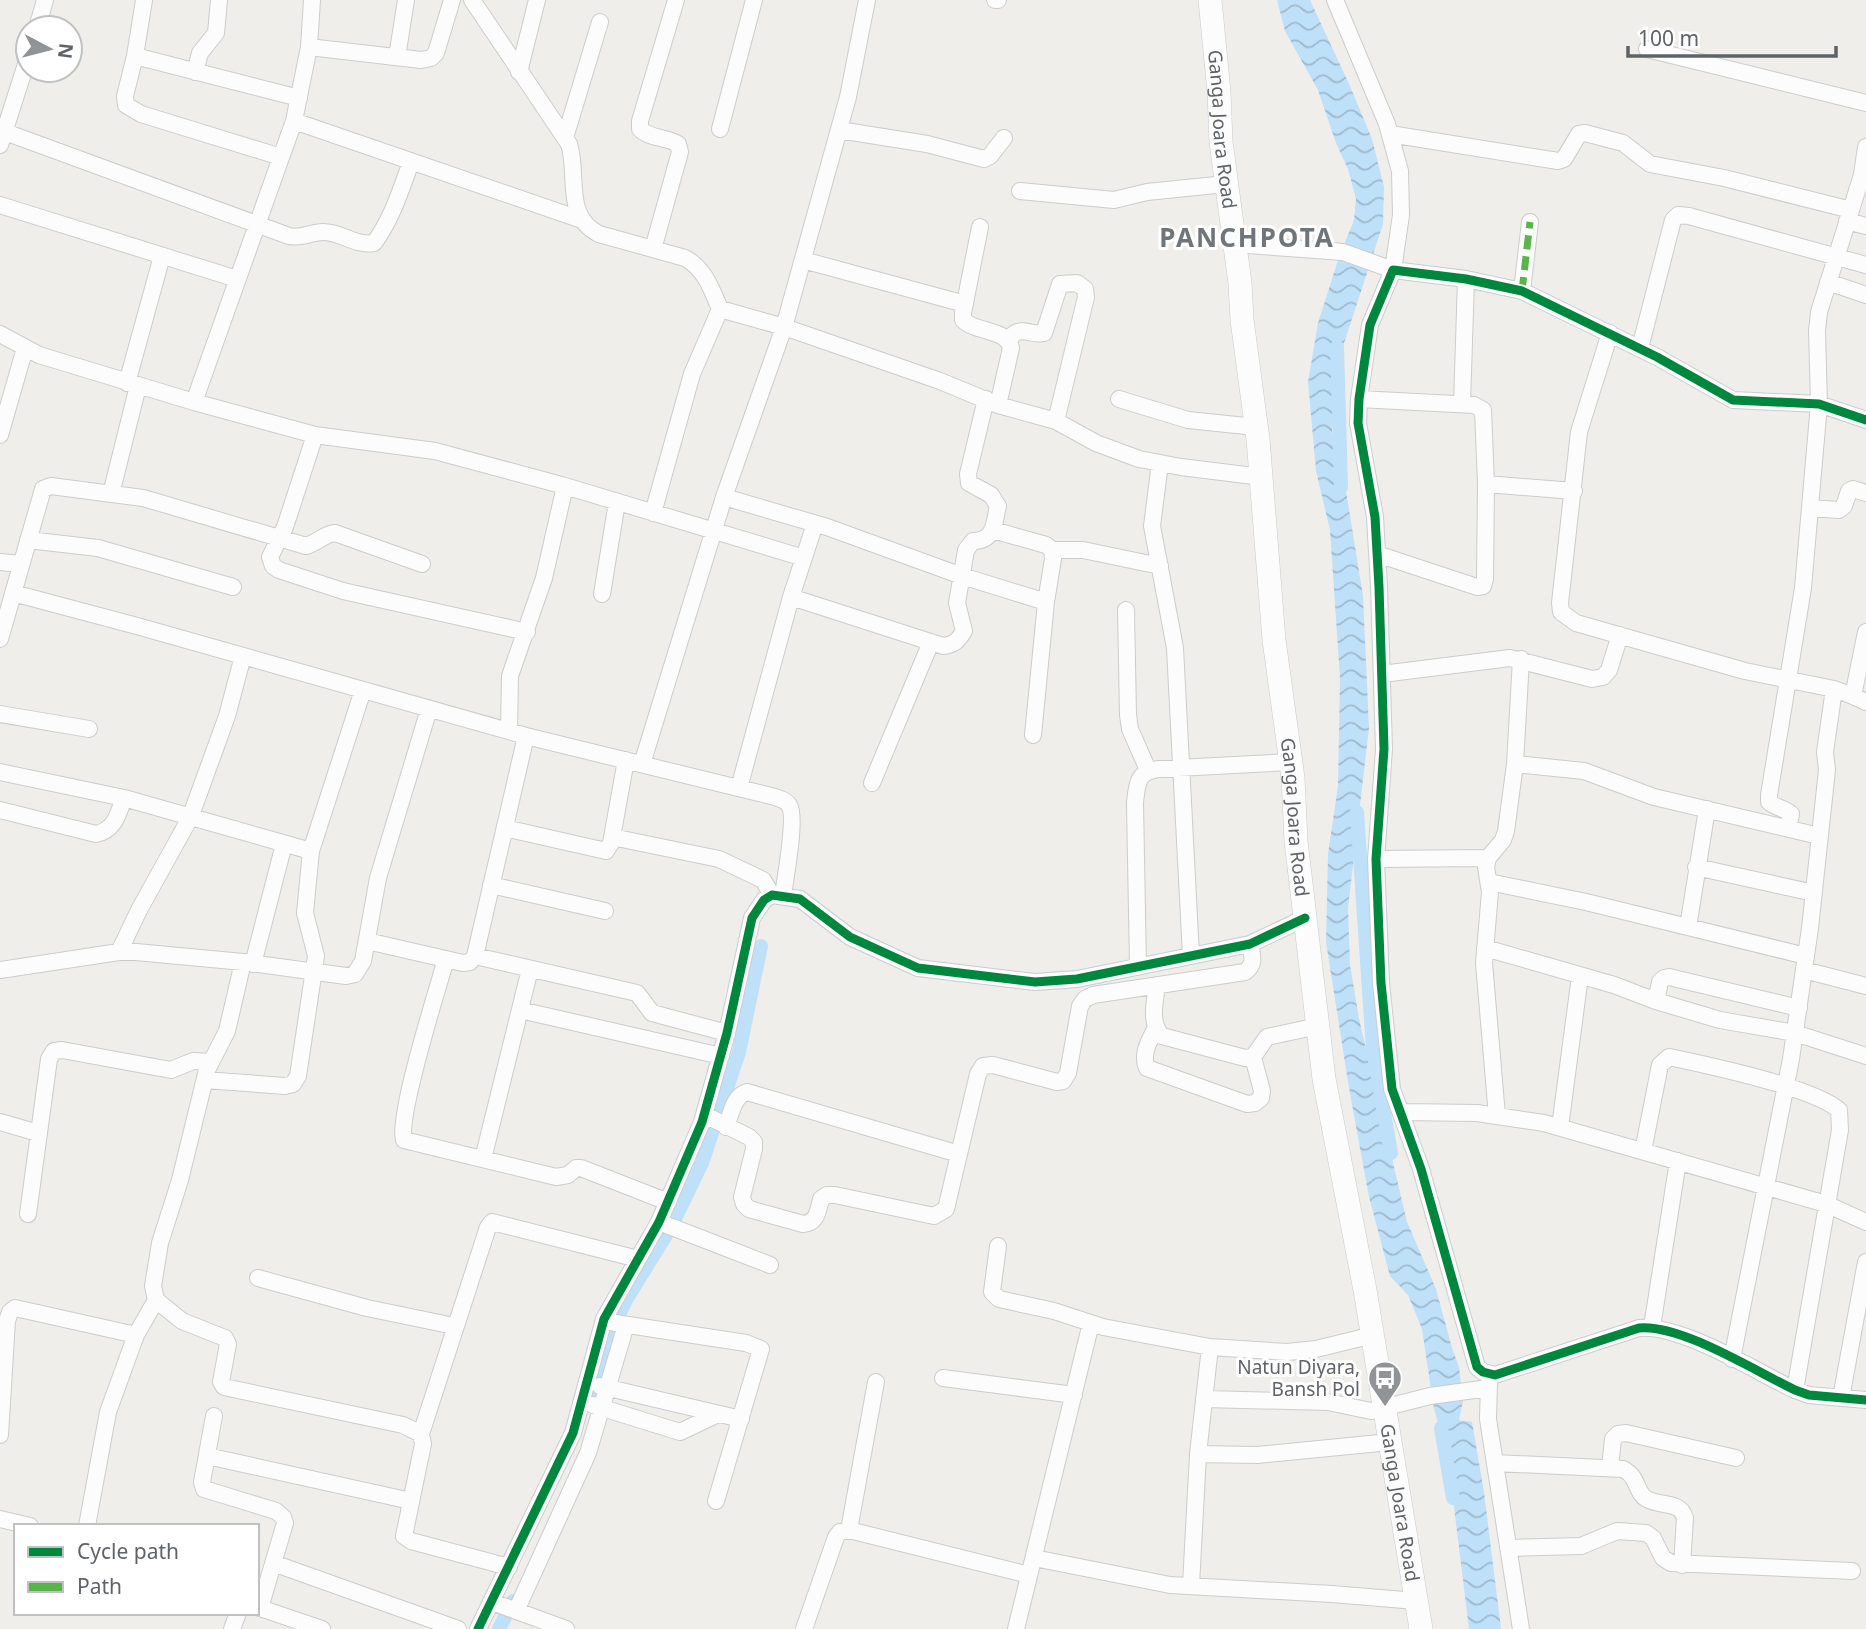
<svg xmlns="http://www.w3.org/2000/svg" width="1866" height="1629" font-family="'Noto Sans',sans-serif">
<style>
.water{fill:url(#water-waves)}
.lines{fill:none;stroke-linecap:round;stroke-linejoin:round}
.canal{stroke:#bfe0f9;stroke-width:14}
.street-casing{stroke:#cbcccc;stroke-width:18}
.secondary-casing{stroke:#cacacb;stroke-width:24}
.street{stroke:#fdfcfc;stroke-width:16}
.secondary{stroke:#fdfcfc;stroke-width:23}
.quiet{stroke:#58b549;stroke-width:7;stroke-dasharray:14 7;stroke-linecap:butt}
.cycleway-casing{stroke:#fff;stroke-width:13}
.cycleway{stroke:#00873e;stroke-width:9}
.labels{text-anchor:middle;stroke-width:6;stroke-linejoin:round;paint-order:stroke}
.street-label{font-size:19px;fill:#5f6368;stroke:#fff}
.poi-label{font-size:19px;fill:#5f6368;stroke:#fff;text-anchor:end}
.district-label{font-size:26px;font-weight:bold;letter-spacing:2px;fill:#70757a;stroke:#fff}
</style>
<defs>
<pattern id="water-waves" width="16" height="10" patternUnits="userSpaceOnUse" patternTransform="scale(1.75)"><rect width="16" height="10" fill="#bfe0f9"/><path d="M0 5q4-4 8 0t8 0" fill="none" stroke="#9eb9cd"/></pattern>
</defs>
<rect width="100%" height="100%" fill="#efeeea"/>
<!-- water -->
<path class="water" d="M 1277,0 L 1310,0 L 1350,86 L 1372,139 L 1384,187 L 1383,224 L 1332,380 L 1332,433 L 1347,497 L 1363,596 L 1369,728 L 1348,908 L 1350,965 L 1359,1019 L 1407,1222 L 1436,1289 L 1452,1348 L 1459,1367 L 1463,1401 L 1459,1420 L 1472,1422 L 1484,1492 L 1501,1629 L 1469,1629 L 1448,1458 L 1434,1409 L 1422,1329 L 1408,1295 L 1390,1276 L 1369,1197 L 1349,1088 L 1326,942 L 1328,854 L 1338,786 L 1340,678 L 1330,530 L 1316,471 L 1308,382 L 1318,323 L 1339,257 L 1354,220 L 1356,199 L 1348,169 L 1336,143 L 1318,90 L 1285,31 Z"/>
<g class="lines">
<!-- canal -->
<path class="canal" d="M 1337,347 L 1341,487
M 1357,812 L 1373,1050 L 1391,1153
M 597,1395 L 615,1323 L 626,1300 L 671,1227 L 702,1163 L 739,1052 L 761,946
M 1441,1428 L 1453,1498
M 499,1629 L 513,1601"/>
<!-- street casing -->
<g class="street-casing">
<path id="street" d="M 144,0 L 135,56 L 125,96 L 126,105 L 141,114 L 281,157
M 472,0 L 569,144 C 579,175 563,216 599,234 L 685,258 C 705,269 711,288 720,309 L 784,327 L 940,381 L 998,405 L 1056,421 L 1096,443 L 1139,459 L 1181,467 L 1262,477
M 995,0 L 998,0
M 37,28 L 45,0
M 309,47 L 421,60 L 431,58 L 436,53 L 452,0
M 1647,49 L 1866,103
M 135,56 L 299,98
M 397,57 L 406,0
M 195,72 L 200,53 L 216,33 L 219,0
M 519,72 L 537,0
M 294,121 L 582,220
M 720,129 L 754,0
M 839,130 L 927,144 L 984,159 L 990,156 L 1004,138
M 5,132 L 289,236 C 301,239 311,232 323,232 C 342,232 354,246 374,243 C 392,219 401,189 411,162
M 1390,134 L 1558,161 L 1564,159 L 1579,134 L 1585,133 L 1623,143 L 1650,164 L 1724,178 L 1851,210
M 565,138 L 600,22
M 0,145 L 28,58
M 1020,191 L 1114,200 L 1147,192 L 1226,184
M 0,205 L 237,279
M 1847,221 L 1866,226
M 980,227 L 963,313 L 963,320 C 976,333 1006,328 1011,348 L 998,405
M 1234,244 L 1343,252 L 1393,270 L 1401,215 L 1400,171 L 1387,124 L 1335,0
M 653,249 L 680,152 L 678,144 C 667,137 650,139 640,129 L 640,121 L 676,0
M 803,260 L 965,304
M 1828,282 L 1866,295
M 1522,291 L 1530,222
M 1610,333 L 1579,432 L 1560,603 L 1561,612 L 1576,623 L 1745,671 L 1834,689 L 1853,696
M 0,334 L 39,355 L 194,402 L 315,435 L 435,451 L 565,486 L 804,558
M 1009,341 C 1017,323 1030,336 1044,333 L 1060,284 L 1077,283 L 1085,289 L 1086,297 L 1056,421
M 1640,348 L 1673,220 L 1678,215 L 1689,216 L 1866,265
M 127,383 L 162,256
M 1119,399 L 1188,420 L 1256,427
M 1359,399 L 1474,405 L 1483,410 L 1486,484 L 1485,579 L 1483,586 L 1477,587 L 1377,554
M 194,402 L 294,121 L 309,47 L 312,0
M 1462,404 L 1466,279
M 1866,420 L 1819,404 L 1733,400 L 1657,357 L 1522,291 L 1466,279 L 1393,270 L 1370,325 L 1359,399 L 1358,423 L 1375,517 L 1379,587 L 1384,749 L 1376,859 L 1381,983 L 1392,1089 L 1421,1169 L 1477,1367 L 1483,1372 L 1495,1375 L 1639,1328 C 1681,1324 1755,1371 1795,1390 L 1809,1395 L 1866,1400
M 0,435 L 25,348
M 315,435 L 285,527 L 270,557 L 273,566 L 279,570 L 343,591 L 527,632
M 1160,463 L 1152,526 L 1175,648 L 1191,956
M 1486,484 L 1574,491
M 111,494 L 138,386
M 724,497 L 827,527 L 962,576 L 1046,602
M 1810,508 L 1839,510 L 1844,506 L 1849,491 L 1853,489 L 1866,493
M 653,513 L 692,374 L 720,309
M 993,530 L 1046,545 L 1052,550 L 1053,559 L 1046,602 L 1033,735
M 28,540 L 98,548 L 233,587
M 1052,550 L 1083,550 L 1160,566
M 0,562 L 21,564
M 13,593 L 137,626 L 526,736 L 775,797 C 780,799 786,800 789,805 C 797,816 785,879 783,896
M 602,594 L 617,502
M 791,597 L 943,646 C 954,645 958,641 964,631 L 957,603 L 966,550 L 973,541 C 995,541 994,523 998,506 L 991,495 L 969,483 L 968,474 L 986,399
M 1126,610 L 1128,715 L 1130,729 L 1148,770
M 1866,632 L 1853,696 L 1866,702
M 0,639 L 43,489 L 51,486 L 143,498 L 306,546 C 317,543 324,534 335,533 L 422,564
M 1382,674 L 1510,658 L 1592,679 L 1603,677 L 1609,670 L 1620,635
M 0,714 L 89,729
M 509,731 L 510,676 L 544,578 L 565,486
M 642,764 L 724,497 L 784,327 L 848,97 L 867,0
M 1515,764 L 1584,771 L 1654,797 L 1819,836
M 0,772 L 124,798 L 311,851
M 872,783 L 931,642
M 739,788 L 791,597 L 815,524
M 0,810 L 96,834 C 115,830 118,814 124,798
M 505,828 L 606,851 L 611,843 L 626,760
M 1788,828 L 1791,814 C 1785,808 1776,808 1769,802 L 1769,795 L 1803,588 L 1819,404 L 1817,331 L 1819,312 L 1862,175 L 1866,147
M 612,837 L 719,859 L 763,880 L 772,895
M 1376,859 L 1488,858
M 1696,867 L 1814,893
M 1489,882 L 1586,902 L 1806,956
M 491,885 L 605,911
M 1688,927 L 1707,809
M 367,941 L 463,963 L 470,962 L 475,956 L 526,736
M 1485,948 L 1614,985 L 1656,1001 L 1720,1020 L 1795,1033 L 1866,1056
M 119,952 L 139,910 L 190,818 L 227,716 L 243,656
M 475,956 L 637,993 L 652,1013 L 727,1033
M 446,959 C 437,991 397,1116 404,1140 L 556,1177 L 568,1175 L 576,1168 L 581,1168 L 668,1202
M 243,962 L 227,1031 L 207,1070 L 180,1180 L 160,1243 L 153,1286 L 156,1300 L 182,1321 L 225,1338 L 228,1344 L 221,1382 L 224,1387 L 403,1425 L 421,1434 L 423,1444 L 404,1536 L 411,1541 L 509,1567
M 253,964 L 284,844
M 1138,967 L 1135,803 C 1137,784 1137,771 1159,769 L 1290,762
M 0,970 L 119,952 L 136,952 L 243,962 L 346,976 L 355,974 L 363,961 L 378,878 L 429,709
M 1804,970 L 1866,986
M 1157,985 C 1155,1003 1149,1022 1162,1036 L 1245,1058 L 1253,1057 L 1267,1037 L 1318,1026
M 1656,1001 L 1660,982 L 1664,978 L 1669,977 L 1799,1008
M 520,1010 L 721,1056
M 1155,1029 C 1149,1042 1141,1054 1147,1068 L 1247,1104 L 1255,1103 L 1261,1098 L 1262,1091 L 1253,1057
M 205,1080 L 285,1086 L 293,1084 L 298,1076 L 316,956 L 305,913 L 311,851 L 363,690
M 1401,1112 L 1477,1113 L 1544,1123 L 1826,1204 L 1866,1222
M 705,1115 L 749,1137 L 754,1142 L 754,1149 L 742,1197 L 744,1204 L 749,1209 L 803,1224 C 817,1223 818,1211 821,1199 L 827,1195 L 835,1195 L 934,1216 L 946,1209 L 978,1074 L 983,1066 L 993,1065 L 1057,1082 L 1063,1081 L 1068,1073 L 1080,1006 L 1085,999 L 1093,995 L 1245,972 C 1256,964 1252,955 1250,944
M 1497,1116 L 1484,963 L 1490,892 L 1486,867 L 1488,858 L 1503,840 L 1506,831 L 1515,764 L 1521,659
M 0,1122 L 38,1133
M 726,1127 C 731,1115 733,1096 747,1092 L 959,1154
M 1560,1127 L 1580,976
M 1643,1151 L 1660,1065 L 1669,1057 C 1707,1065 1812,1087 1839,1110 L 1840,1130 L 1795,1390
M 483,1159 L 530,969
M 28,1214 L 49,1059 L 54,1051 L 62,1050 L 171,1070 L 193,1061 L 211,1062
M 659,1222 L 770,1265
M 998,1246 L 992,1292 L 999,1299 L 1054,1311 L 1103,1327 L 1210,1347 L 1287,1352 L 1316,1349 L 1373,1335
M 258,1278 L 367,1308 L 454,1326
M 604,1319 L 615,1323 L 746,1343 L 761,1349 L 716,1501
M 1652,1327 L 1678,1161
M 1732,1359 L 1791,1059 L 1810,928 L 1827,770 L 1825,752 L 1834,689
M 943,1378 L 1074,1395
M 1489,1381 L 1488,1419 L 1521,1629
M 600,1386 L 741,1419
M 1841,1398 L 1866,1262
M 1204,1399 L 1328,1402 L 1371,1411 L 1430,1396 L 1489,1388
M 593,1405 L 680,1432 L 718,1414
M 214,1416 L 202,1482 L 204,1489 L 276,1511 L 283,1517 L 285,1523 L 260,1608
M 421,1434 L 488,1227 L 492,1222 L 638,1259
M 0,1435 L 7,1321 L 10,1312 L 15,1308 L 136,1335
M 1198,1454 L 1257,1455 L 1390,1442
M 207,1456 L 411,1501
M 1495,1463 L 1623,1469 C 1640,1478 1635,1493 1647,1499 C 1660,1507 1680,1500 1685,1518 L 1682,1565
M 1610,1468 L 1613,1439 L 1618,1434 L 1626,1433 L 1736,1458
M 0,1519 L 30,1526
M 87,1526 L 108,1412 L 136,1335 L 156,1300
M 849,1530 L 876,1382
M 1508,1548 L 1581,1546 L 1617,1531 L 1646,1533 L 1653,1538 L 1663,1558 L 1671,1563 L 1852,1571
M 1034,1558 L 1170,1585 L 1332,1594 L 1416,1601
M 273,1563 L 458,1629
M 1191,1585 L 1198,1454 L 1210,1347
M 492,1602 L 566,1629
M 257,1607 L 322,1629
M 516,1611 L 588,1453 L 626,1325
M 232,1629 L 238,1613
M 478,1629 L 573,1433 L 604,1319 L 659,1222 L 702,1122 L 727,1033 L 752,918 L 764,900 L 772,895 L 800,899 L 850,937 L 918,968 L 1035,982 L 1077,979 L 1250,944 L 1305,918
M 804,1629 L 836,1537 L 840,1532 L 849,1530 L 1029,1575
M 1016,1629 L 1091,1323"/>
</g>
<!-- secondary casing -->
<g class="secondary-casing">
<g id="secondary">
<path id="s1" d="M 1210,0 L 1219,92 L 1221,142 L 1240,283 L 1242,320 L 1258,439 L 1274,640 L 1293,778 L 1296,841 L 1324,1079 L 1365,1290 L 1421,1629"/>
</g>
</g>
<!-- street -->
<use href="#street" class="street"/>
<!-- secondary -->
<use href="#secondary" class="secondary"/>
<!-- quiet -->
<path class="quiet" d="M 1522,291 L 1530,222"/>
<!-- cycleway casing -->
<g class="cycleway-casing">
<path id="cycleway" d="M 1866,420 L 1819,404 L 1733,400 L 1657,357 L 1522,291 L 1466,279 L 1393,270 L 1370,325 L 1359,399 L 1358,423 L 1375,517 L 1379,587 L 1384,749 L 1376,859 L 1381,983 L 1392,1089 L 1421,1169 L 1477,1367 L 1483,1372 L 1495,1375 L 1639,1328 C 1681,1324 1755,1371 1795,1390 L 1809,1395 L 1866,1400
M 478,1629 L 573,1433 L 604,1319 L 659,1222 L 702,1122 L 727,1033 L 752,918 L 764,900 L 772,895 L 800,899 L 850,937 L 918,968 L 1035,982 L 1077,979 L 1250,944 L 1305,918"/>
</g>
<!-- cycleway -->
<use href="#cycleway" class="cycleway"/>
</g>
<!-- icons -->
<defs>
<g id="bus-pin" transform="scale(1.75)"><path d="M0 17L-7.5 6A9.5 9.5 0 1 1 7.5 6Z" fill="#919496" stroke="#fff"/><path d="M-5-6H5V4H4V6H2V4H-2V6H-4V4H-5ZM-3.5-4V0h7V-4ZM-3.5 1.2v1.5H-2V1.2ZM2 1.2v1.5H3.5V1.2Z" fill="#fff"/></g>
</defs>
<g fill-rule="evenodd">
<use href="#bus-pin" x="1385" y="1378"/>
</g>
<g class="labels">
<!-- street labels -->
<g class="street-label">
<text dy="7" stroke="none"><textPath href="#s1" startOffset="130">Ganga Joara Road</textPath></text>
<text dy="7" stroke="none"><textPath href="#s1" startOffset="822">Ganga Joara Road</textPath></text>
<text dy="7" stroke="none"><textPath href="#s1" startOffset="1516">Ganga Joara Road</textPath></text>
</g>
<!-- poi labels -->
<g class="poi-label">
<text x="1360" y="1374">Natun Diyara,<tspan x="1360" dy="22">Bansh Pol</tspan></text>
</g>
<!-- district labels -->
<g class="district-label">
<text x="1247" y="247">PANCHPOTA</text>
</g>
</g>
<!-- legend -->
<rect x="14" y="1524" width="245" height="91" fill="#ffffff" stroke="#bfc1c3" stroke-width="2"/>
<rect x="28" y="1547" width="35" height="10" fill="#00873e" stroke="#bfc1c3" stroke-width="2"/>
<text x="77" y="1559" font-size="21" fill="#5f6368">Cycle path</text>
<rect x="28" y="1582" width="35" height="10" fill="#58b549" stroke="#bfc1c3" stroke-width="2"/>
<text x="77" y="1594" font-size="21" fill="#5f6368">Path</text>
<!-- north arrow -->
<g transform="translate(49 49) rotate(97)"><circle r="33" fill="#ffffff" stroke="#bfc1c3" stroke-width="2"/>
<path d="M0-5L12 26L0 18L-12 26Z" fill="#919496"/>
<text y="-10" font-size="19" font-weight="bold" text-anchor="middle" fill="#5f6368">N</text>
</g>
<!-- scale -->
<path d="M1628 46v10h208v-10" fill="none" stroke="#5f6368" stroke-width="3.5"/>
<text x="1638" y="46" font-size="21" fill="#5f6368" stroke="#ffffff" stroke-width="5" paint-order="stroke">100 m</text>
</svg>
